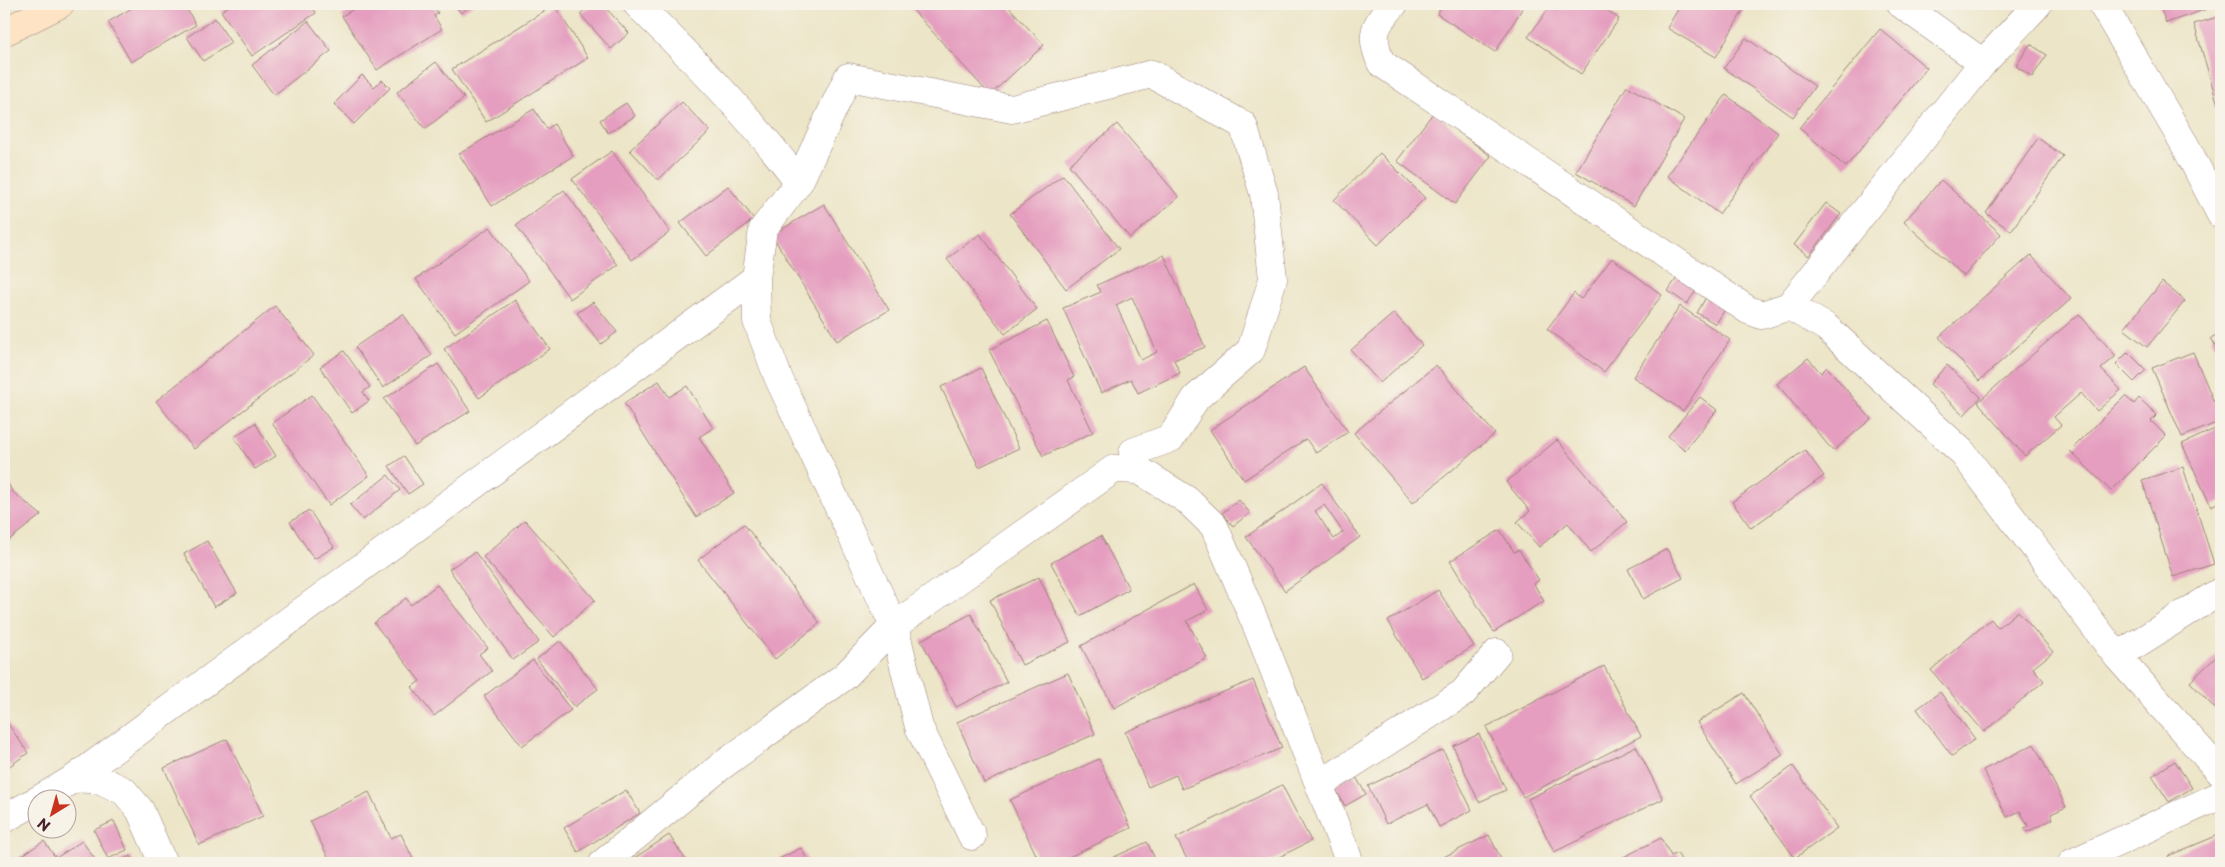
<svg xmlns="http://www.w3.org/2000/svg" width="2225" height="867" font-family="'Playpen Sans',sans-serif">
<style>
.building{fill:#e59ebf;fill-rule:evenodd}
.lines{fill:none;stroke-linecap:round;stroke-linejoin:round}
.street-casing{stroke:#9b8279;stroke-width:29}
.secondary-casing{stroke:#9b8279;stroke-width:29}
.street{stroke:#fff;stroke-width:28}
.secondary{stroke:#fee4c5;stroke-width:28}
</style>
<rect width="100%" height="100%" fill="#f7f3e8"/>
<filter id="ink" filterUnits="userSpaceOnUse"><feTurbulence type="fractalNoise" baseFrequency=".02" numOctaves="2"/><feDisplacementMap in="SourceGraphic" scale="10" xChannelSelector="R" yChannelSelector="G"/><feConvolveMatrix kernelMatrix="1 2 1 2 8 2 1 2 1" color-interpolation-filters="sRGB"/></filter>
<filter id="wash" filterUnits="userSpaceOnUse"><feTurbulence type="fractalNoise" baseFrequency=".0096" numOctaves="4" result="noise"/><feDisplacementMap in="SourceGraphic" scale="20" xChannelSelector="R" yChannelSelector="G"/><feGaussianBlur stdDeviation="1.12" result="paint"/><feColorMatrix in="noise" values="0 0 0 0 0 0 0 0 0 0 0 0 0 0 0 0 0 1.4 0 .05"/><feComposite in="paint" operator="in"/></filter>
<g filter="url(#wash)">
<rect width="100%" height="100%" fill="#ece5c7"/>
<g id="blocks">
<!-- building -->
<path class="building" d="M 139,4 L 184,4 L 196,25 L 131,62 L 108,22 Z
M 232,4 L 257,4 L 259,7 L 264,4 L 310,4 L 316,13 L 252,56 L 221,11 Z
M 362,4 L 432,4 L 438,13 L 434,16 L 442,29 L 377,70 L 342,16 Z
M 454,4 L 474,4 L 461,13 Z
M 592,4 L 602,4 L 629,33 L 611,49 L 580,14 Z
M 916,4 L 1006,4 L 1044,45 L 990,95 L 911,8 Z
M 1443,4 L 1525,4 L 1495,52 L 1437,14 Z
M 1552,4 L 1598,4 L 1619,19 L 1581,74 L 1528,37 Z
M 1614,4 L 1625,4 L 1621,9 Z
M 1681,4 L 1747,4 L 1716,57 L 1667,28 Z
M 2159,4 L 2221,4 L 2166,23 Z
M 554,5 L 588,58 L 486,122 L 452,69 Z
M 2221,16 L 2221,104 L 2218,105 L 2194,24 Z
M 215,18 L 231,43 L 203,61 L 187,37 Z
M 308,21 L 331,51 L 274,95 L 252,65 Z
M 1880,29 L 1927,68 L 1846,167 L 1799,128 Z
M 1746,38 L 1815,86 L 1793,117 L 1724,68 Z
M 2030,44 L 2047,55 L 2032,77 L 2016,66 Z
M 436,62 L 464,98 L 425,129 L 397,92 Z
M 362,75 L 374,87 L 382,80 L 390,88 L 354,124 L 334,104 Z
M 1627,86 L 1684,119 L 1634,206 L 1576,172 Z
M 1726,95 L 1778,133 L 1719,214 L 1667,176 Z
M 682,102 L 710,131 L 658,180 L 630,150 Z
M 626,103 L 635,116 L 608,133 L 600,120 Z
M 534,109 L 547,129 L 554,124 L 573,156 L 492,206 L 459,154 Z
M 1433,113 L 1491,156 L 1455,204 L 1397,161 Z
M 1117,124 L 1179,197 L 1130,238 L 1069,165 Z
M 2038,138 L 2063,156 L 2011,231 L 1986,213 Z
M 2221,139 L 2221,151 L 2217,141 Z
M 612,151 L 670,232 L 632,260 L 572,179 Z
M 1380,153 L 1425,198 L 1378,245 L 1334,200 Z
M 1063,175 L 1119,249 L 1066,289 L 1010,214 Z
M 1941,180 L 2001,234 L 1964,276 L 1904,222 Z
M 728,186 L 754,219 L 706,256 L 680,223 Z
M 564,190 L 618,265 L 570,299 L 516,225 Z
M 1826,203 L 1841,214 L 1809,256 L 1794,245 Z
M 824,204 L 889,310 L 837,341 L 772,235 Z
M 490,227 L 529,281 L 455,333 L 416,279 Z
M 980,234 L 1037,309 L 1005,334 L 947,259 Z
M 1164,255 L 1205,347 L 1174,360 L 1180,373 L 1138,393 L 1131,379 L 1101,393 L 1063,308 L 1101,292 L 1097,285 ZM 1132,297 L 1157,352 L 1141,360 L 1116,305 Z
M 2031,255 L 2071,299 L 1979,381 L 1939,337 Z
M 1612,258 L 1662,295 L 1604,372 L 1547,329 L 1574,293 L 1581,299 Z
M 1681,272 L 1699,286 L 1687,304 L 1668,291 Z
M 2162,282 L 2185,301 L 2147,347 L 2124,329 Z
M 1709,292 L 1728,304 L 1716,324 L 1697,313 Z
M 515,300 L 550,349 L 479,398 L 444,349 Z
M 593,302 L 617,332 L 601,344 L 577,313 Z
M 275,306 L 314,355 L 194,449 L 156,401 Z
M 1680,306 L 1730,340 L 1683,411 L 1633,377 Z
M 1394,313 L 1422,345 L 1380,383 L 1351,350 Z
M 403,314 L 432,355 L 383,388 L 355,347 Z
M 2079,314 L 2116,356 L 2101,369 L 2121,390 L 2097,411 L 2081,393 L 2054,417 L 2061,425 L 2025,456 L 1978,402 Z
M 1047,321 L 1074,377 L 1068,380 L 1093,432 L 1043,456 L 989,350 Z
M 2221,332 L 2221,355 L 2211,338 Z
M 344,351 L 370,387 L 363,392 L 369,401 L 352,413 L 320,367 Z
M 2128,352 L 2146,370 L 2134,382 L 2116,364 Z
M 2193,352 L 2214,402 L 2221,399 L 2221,421 L 2182,437 L 2152,368 Z
M 1808,358 L 1821,373 L 1827,367 L 1871,419 L 1833,451 L 1777,384 Z
M 438,364 L 470,411 L 415,446 L 384,399 Z
M 1436,365 L 1495,434 L 1413,503 L 1354,433 Z
M 1947,365 L 1981,397 L 1964,415 L 1930,384 Z
M 1304,367 L 1348,432 L 1316,453 L 1306,439 L 1244,480 L 1210,430 Z
M 981,368 L 1019,448 L 979,467 L 941,387 Z
M 659,381 L 669,397 L 687,386 L 713,428 L 699,437 L 734,493 L 696,517 L 624,403 Z
M 312,395 L 369,476 L 329,505 L 272,423 Z
M 2125,396 L 2134,404 L 2139,398 L 2157,415 L 2151,421 L 2166,436 L 2111,491 L 2070,451 Z
M 1700,397 L 1717,410 L 1685,450 L 1668,436 Z
M 255,423 L 276,456 L 255,469 L 234,437 Z
M 2221,426 L 2221,501 L 2211,506 L 2182,444 Z
M 1557,440 L 1627,522 L 1591,552 L 1568,523 L 1539,547 L 1517,522 L 1530,511 L 1506,482 Z
M 1805,450 L 1824,476 L 1751,528 L 1732,502 Z
M 404,456 L 423,484 L 408,494 L 389,466 Z
M 2183,467 L 2214,564 L 2173,577 L 2142,480 Z
M 388,475 L 400,490 L 363,520 L 350,505 Z
M 4,476 L 12,491 L 41,515 L 4,544 Z
M 1322,483 L 1360,537 L 1285,591 L 1246,537 ZM 1324,505 L 1343,532 L 1334,539 L 1315,511 Z
M 1239,500 L 1250,513 L 1233,526 L 1222,513 Z
M 309,510 L 334,547 L 314,559 L 290,522 Z
M 525,520 L 595,600 L 554,637 L 483,557 Z
M 744,524 L 820,623 L 775,659 L 698,560 Z
M 1500,530 L 1514,552 L 1519,550 L 1539,580 L 1534,584 L 1544,601 L 1494,632 L 1450,561 Z
M 1101,536 L 1129,589 L 1080,616 L 1051,563 Z
M 207,541 L 237,593 L 214,607 L 184,554 Z
M 1667,549 L 1683,578 L 1643,599 L 1628,569 Z
M 475,552 L 539,642 L 513,660 L 449,569 Z
M 1039,577 L 1070,642 L 1022,665 L 990,600 Z
M 1194,584 L 1208,610 L 1187,621 L 1207,658 L 1114,708 L 1081,646 Z
M 437,585 L 488,648 L 479,654 L 492,671 L 434,716 L 412,687 L 420,681 L 374,623 L 406,598 L 411,605 Z
M 1438,590 L 1474,646 L 1422,678 L 1388,621 Z
M 2018,611 L 2053,652 L 2033,668 L 2044,681 L 1984,732 L 1931,670 L 1991,619 L 1998,628 Z
M 971,614 L 1007,682 L 956,707 L 921,640 Z
M 560,641 L 598,689 L 574,707 L 537,659 Z
M 2221,652 L 2221,715 L 2190,682 Z
M 533,660 L 571,710 L 522,746 L 484,696 Z
M 1604,666 L 1641,736 L 1523,797 L 1486,727 Z
M 1068,673 L 1095,734 L 984,783 L 957,722 Z
M 1253,680 L 1282,748 L 1182,789 L 1176,775 L 1148,787 L 1125,732 Z
M 1940,692 L 1975,739 L 1952,756 L 1917,709 Z
M 1744,693 L 1783,755 L 1736,784 L 1697,722 Z
M 4,718 L 28,753 L 4,770 Z
M 1479,734 L 1506,790 L 1479,802 L 1453,746 Z
M 227,739 L 263,816 L 199,845 L 164,768 Z
M 2034,744 L 2066,807 L 2051,814 L 2053,819 L 2027,832 L 2024,828 L 2028,826 L 2020,811 L 2007,817 L 1983,770 Z
M 1636,746 L 1663,799 L 1554,852 L 1528,799 Z
M 1443,750 L 1472,810 L 1439,827 L 1428,804 L 1386,824 L 1368,786 Z
M 1099,759 L 1131,828 L 1056,863 L 1040,863 L 1010,800 Z
M 2175,761 L 2192,788 L 2169,802 L 2152,776 Z
M 1793,766 L 1837,828 L 1795,858 L 1750,796 Z
M 1354,774 L 1366,794 L 1345,806 L 1334,786 Z
M 1282,785 L 1311,841 L 1267,863 L 1189,863 L 1176,838 Z
M 626,790 L 640,813 L 578,852 L 564,828 Z
M 369,792 L 391,838 L 401,834 L 415,863 L 331,863 L 310,821 Z
M 114,821 L 127,850 L 108,859 L 94,830 Z
M 2221,834 L 2221,863 L 2171,863 L 2168,856 Z
M 669,835 L 688,863 L 627,863 Z
M 1489,835 L 1503,863 L 1431,863 Z
M 1661,838 L 1671,856 L 1677,853 L 1683,863 L 1612,863 Z
M 44,841 L 56,858 L 82,841 L 97,862 L 22,863 L 18,858 Z
M 1147,842 L 1157,863 L 1101,863 Z
M 801,848 L 809,863 L 771,863 Z
M 131,856 L 134,863 L 112,863 Z"/>
</g>
</g>
<g filter="url(#ink)">
<use href="#blocks" fill-opacity="0" stroke="#9b8279" stroke-width="1"/>
<g class="lines">
<!-- street casing -->
<g class="street-casing">
<path id="street" d="M 637,4 C 694,60 751,118 799,182
M 1394,4 C 1373,27 1370,34 1381,63 L 1748,310 L 1762,315 L 1789,306 L 1826,327 L 1962,452 L 2117,656 L 2221,773
M 1901,4 L 1983,63
M 2102,4 L 2185,145 L 2221,215
M 1789,306 L 1983,63 L 2038,4
M 2117,656 L 2221,591
M 75,778 L 756,278
M 1319,785 L 1463,693 L 1497,653
M 38,800 L 75,778 L 101,780 L 124,791 L 140,810 L 163,863
M 4,819 L 38,800
M 972,836 L 919,727 L 894,626 L 778,377 L 757,321 L 756,278 L 763,229 L 799,182 L 848,77 L 1012,109 L 1152,74 L 1243,125 L 1264,194 L 1273,279 L 1251,350 L 1196,398 L 1171,438 L 1133,452 L 1139,470
M 603,863 L 720,767 L 845,676 L 894,626 L 1114,469 L 1139,470 L 1187,500 L 1214,526 L 1258,629 L 1350,863
M 2072,863 L 2221,795"/>
</g>
<!-- secondary casing -->
<g class="secondary-casing">
<path id="secondary" d="M 4,32 L 60,4"/>
</g>
<!-- street -->
<use href="#street" class="street"/>
<!-- secondary -->
<use href="#secondary" class="secondary"/>
</g>
</g>
<!-- margin -->
<rect width="2225" height="867" fill="none" stroke="#f7f3e8" stroke-width="20"/>
<!-- north arrow -->
<g transform="translate(52 814) rotate(217)"><circle r="24" fill="#f7f3e8" stroke="#b29e9c"/>
<path d="M0-4L9 19L0 12L-9 19Z" fill="#c8321e"/>
<text y="-8" font-size="14" font-weight="bold" text-anchor="middle" fill="#4a1f2b">N</text>
</g>
</svg>
